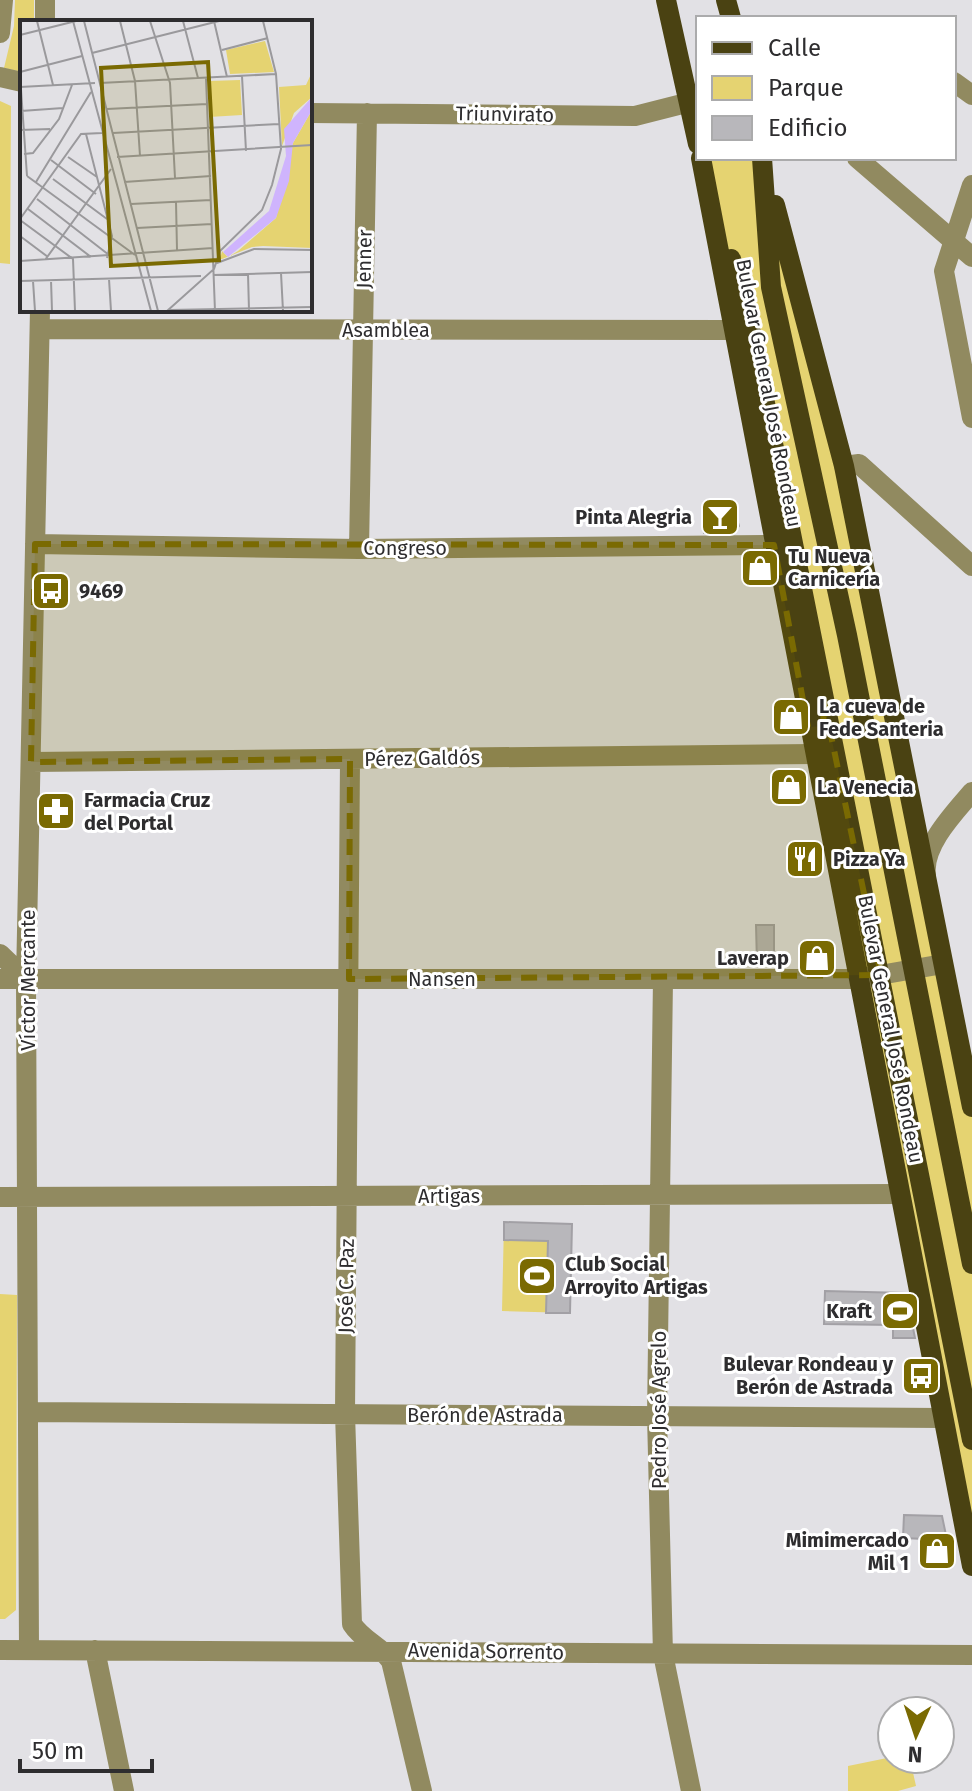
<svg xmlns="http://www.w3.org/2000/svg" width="972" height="1791" font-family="'Fira Sans',sans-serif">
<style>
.green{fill:#e5d371}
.building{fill:#b8b7bb;stroke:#a2a0a5;stroke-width:2}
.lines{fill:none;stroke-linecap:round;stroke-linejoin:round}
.minor{stroke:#918a60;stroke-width:20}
.major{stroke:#4a4212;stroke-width:20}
.marked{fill:#7a6a02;fill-opacity:0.2;stroke:#7a6a02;stroke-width:6;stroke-dasharray:16 10;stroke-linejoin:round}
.labels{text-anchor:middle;stroke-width:6;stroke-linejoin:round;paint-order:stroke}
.street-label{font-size:20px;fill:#2e2d2f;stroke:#fff}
.poi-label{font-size:20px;font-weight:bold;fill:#2e2d2f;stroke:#fff;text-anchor:start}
.inset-road{fill:none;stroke:#9a999c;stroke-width:2}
.view{fill:#7a6a02;fill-opacity:0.15;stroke:#7a6a02;stroke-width:4}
.inset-edge{fill:none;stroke:#2e2d2f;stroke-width:4}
</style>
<rect width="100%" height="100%" fill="#e2e1e5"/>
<!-- green -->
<path class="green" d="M 15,0 L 34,0 L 34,22 L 22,22 L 22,72 L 4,68 L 14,26 Z
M 0,101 L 11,106 L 10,264 L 0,263 Z
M 701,158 L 762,158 L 844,466 L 972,1107 L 972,1566 Z
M 504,1222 L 572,1224 L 570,1313 L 502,1311 Z
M 0,1294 L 17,1295 L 16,1610 L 5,1619 L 0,1619 Z
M 892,1757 L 910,1759 L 916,1786 L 898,1791 L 848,1791 L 848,1766 Z"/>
<!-- building -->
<path class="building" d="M 705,508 L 734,509 L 739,526 L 734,532 L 704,533 Z
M 756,925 L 774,925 L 774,963 L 757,964 Z
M 504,1222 L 572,1224 L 570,1313 L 546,1313 L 548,1241 L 504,1240 Z
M 825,1291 L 906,1293 L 915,1338 L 893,1338 L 893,1325 L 824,1324 Z
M 904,1515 L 942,1516 L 947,1540 L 903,1538 Z"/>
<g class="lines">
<!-- minor -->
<path class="minor" d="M 45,22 L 45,0
M 0,33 L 3,0
M 0,77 L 22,82
M 954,82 L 972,95
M 310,113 L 635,116 L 698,100
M 857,158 L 972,257
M 972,185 L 944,271 L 972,418
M 40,329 L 732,330
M 844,466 L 859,464 L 972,566
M 35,544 L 359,549 L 774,545
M 359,549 L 367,113
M 350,759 L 345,1414 L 352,1624 C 363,1641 380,1645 391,1661 L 422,1791
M 31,762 L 814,754
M 926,875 C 922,846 954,813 972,792
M 0,954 L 26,979
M 0,979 L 857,979 L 943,964
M 663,979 L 657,1416 L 663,1654 L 691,1791
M 0,1197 L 898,1194
M 29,1412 L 941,1418
M 0,1650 L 972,1655
M 29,1650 L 26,979 L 40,310
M 95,1650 L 124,1791"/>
<!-- major -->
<path class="major" d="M 666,0 L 698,144
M 726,0 L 731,18
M 701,158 L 972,1566
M 762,158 L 771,287 L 847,635 L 972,1264
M 775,205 L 844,466 L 972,1107
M 731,259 L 745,303 L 972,1440"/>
</g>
<!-- marked area -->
<path class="marked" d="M 35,544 L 774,545 L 808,727 L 823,726 L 824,702 L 881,975 L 349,979 L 350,759 L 31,762 Z"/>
<!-- icons -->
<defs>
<g id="bar-square" transform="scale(2)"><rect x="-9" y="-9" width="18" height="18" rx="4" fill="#7a6a02" stroke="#fff"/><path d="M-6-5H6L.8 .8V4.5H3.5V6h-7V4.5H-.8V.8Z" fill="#fff"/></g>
<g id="shop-square" transform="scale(2)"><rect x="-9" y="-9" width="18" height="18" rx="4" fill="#7a6a02" stroke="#fff"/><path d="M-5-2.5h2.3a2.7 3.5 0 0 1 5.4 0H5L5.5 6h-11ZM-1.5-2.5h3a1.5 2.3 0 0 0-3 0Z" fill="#fff"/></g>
<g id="bus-square" transform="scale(2)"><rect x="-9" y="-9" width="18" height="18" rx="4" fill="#7a6a02" stroke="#fff"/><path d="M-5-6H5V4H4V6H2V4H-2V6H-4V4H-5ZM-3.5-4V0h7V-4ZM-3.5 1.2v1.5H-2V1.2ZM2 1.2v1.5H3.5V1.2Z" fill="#fff"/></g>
<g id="pharmacy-square" transform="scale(2)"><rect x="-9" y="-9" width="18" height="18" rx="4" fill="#7a6a02" stroke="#fff"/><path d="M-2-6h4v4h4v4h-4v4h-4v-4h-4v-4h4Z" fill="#fff"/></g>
<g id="restaurant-square" transform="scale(2)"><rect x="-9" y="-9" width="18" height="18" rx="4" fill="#7a6a02" stroke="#fff"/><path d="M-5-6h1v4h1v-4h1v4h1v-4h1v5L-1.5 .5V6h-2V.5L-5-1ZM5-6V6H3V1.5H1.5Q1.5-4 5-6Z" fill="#fff"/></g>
<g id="stadium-square" transform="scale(2)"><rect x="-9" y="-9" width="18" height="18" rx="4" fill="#7a6a02" stroke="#fff"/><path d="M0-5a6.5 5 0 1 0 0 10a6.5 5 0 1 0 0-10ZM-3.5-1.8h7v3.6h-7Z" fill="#fff"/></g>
</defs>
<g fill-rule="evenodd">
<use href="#bar-square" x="720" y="517"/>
<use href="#shop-square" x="760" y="568"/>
<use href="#bus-square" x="51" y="591"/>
<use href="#shop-square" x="791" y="717"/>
<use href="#shop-square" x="789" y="787"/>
<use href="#pharmacy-square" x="56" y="811"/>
<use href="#restaurant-square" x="805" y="859"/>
<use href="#shop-square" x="817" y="958"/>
<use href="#stadium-square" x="537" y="1276"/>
<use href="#stadium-square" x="900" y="1311"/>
<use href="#bus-square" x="921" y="1376"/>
<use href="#shop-square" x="937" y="1551"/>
</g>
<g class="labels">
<!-- street labels -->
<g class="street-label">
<text transform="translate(505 114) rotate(1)" y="7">Triunvirato</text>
<text transform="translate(364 259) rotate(-89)" y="7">Jenner</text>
<text x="386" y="337">Asamblea</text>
<text transform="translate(769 393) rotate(79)" y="7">Bulevar General José Rondeau</text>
<text x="405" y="555">Congreso</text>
<text transform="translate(422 758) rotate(-1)" y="7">Pérez Galdós</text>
<text x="442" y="986">Nansen</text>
<text transform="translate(28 980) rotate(-90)" y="7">Víctor Mercante</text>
<text transform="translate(891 1029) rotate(79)" y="7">Bulevar General José Rondeau</text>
<text x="449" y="1203">Artigas</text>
<text transform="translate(346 1286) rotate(-89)" y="7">José C. Paz</text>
<text transform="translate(659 1410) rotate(-90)" y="7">Pedro José Agrelo</text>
<text x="485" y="1422">Berón de Astrada</text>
<text transform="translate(486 1651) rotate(1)" y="7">Avenida Sorrento</text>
</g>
<!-- poi labels -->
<g class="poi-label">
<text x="692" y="524" text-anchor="end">Pinta Alegria</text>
<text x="788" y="563">Tu Nueva<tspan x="788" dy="23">Carnicería</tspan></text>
<text x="79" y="598">9469</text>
<text x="819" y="713">La cueva de<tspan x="819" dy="23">Fede Santeria</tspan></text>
<text x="817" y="794">La Venecia</text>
<text x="84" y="807">Farmacia Cruz<tspan x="84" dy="23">del Portal</tspan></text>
<text x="833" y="866">Pizza Ya</text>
<text x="789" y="965" text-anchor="end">Laverap</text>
<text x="565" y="1271">Club Social<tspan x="565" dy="23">Arroyito Artigas</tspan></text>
<text x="872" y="1318" text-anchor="end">Kraft</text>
<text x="893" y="1371" text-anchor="end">Bulevar Rondeau y<tspan x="893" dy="23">Berón de Astrada</tspan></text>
<text x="909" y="1547" text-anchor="end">Mimimercado<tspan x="909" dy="23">Mil 1</tspan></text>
</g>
</g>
<!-- overview -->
<g transform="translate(20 20)">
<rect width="292" height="292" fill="#e2e1e5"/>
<path d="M 245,21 L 254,52 L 210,54 L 206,30 ZM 292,52 L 292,77 L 274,93 L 262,126 L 259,67 L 286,65 ZM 220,60 L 222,95 L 189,97 L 189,61 ZM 292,90 L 292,228 L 243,226 L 232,227 L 202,239 L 200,239 L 202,231 L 208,237 L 218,231 L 256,198 L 273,123 Z" fill="#e5d371"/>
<path d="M 292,77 L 292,90 L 273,123 L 269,161 L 256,198 L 208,237 L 203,232 L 249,191 L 266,136 L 264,109 Z" fill="#cfb4fd"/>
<path class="inset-road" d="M 17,1 L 33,65M 53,1 L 131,291M 64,1 L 138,291M 100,1 L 115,61 L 120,136M 130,1 L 150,63 L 155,158M 163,1 L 178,58M 194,1 L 207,57M 0,15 L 56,1M 202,30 L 248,18M 72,33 L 199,1M 0,52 L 62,36M 0,55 L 7,156M 222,56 L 226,131M 186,58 L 195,291M 80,63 L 256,54M 0,67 L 75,63M 87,89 L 187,84M 1,91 L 43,88M 0,110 L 30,109M 93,113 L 259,104M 66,114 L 92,216 L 87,238M 4,134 L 13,133 L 39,99 L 52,65M 48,137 L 77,157M 97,137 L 292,125M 31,140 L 76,174M 7,156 L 115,235M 33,159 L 87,199M 16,162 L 71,72M 104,162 L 191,156M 17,179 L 89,235M 156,182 L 157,230M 111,184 L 191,180M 8,189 L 71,237M 0,199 L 61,114 L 82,113M 0,200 L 53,239 L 55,291M 117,208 L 192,204M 0,216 L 28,237M 25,240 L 91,149M 0,241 L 193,228M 197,243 L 234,229 L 292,230M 261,253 L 263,291M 228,254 L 229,290M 193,255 L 292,252M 89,259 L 91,291M 31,260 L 32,291M 0,261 L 181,256M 13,261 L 15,291M 150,290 L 292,287M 147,291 L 194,249 L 200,231 L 242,190 L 252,165 L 261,129 L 256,54 L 243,1"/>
<path class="view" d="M 188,42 L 199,240 L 91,246 L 81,48 Z"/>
<rect width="292" height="292" class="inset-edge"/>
</g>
<!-- legend -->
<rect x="696" y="16" width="260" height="144" fill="#ffffff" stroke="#ababac" stroke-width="2"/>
<rect x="712" y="42" width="40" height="12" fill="#4a4212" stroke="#ababac" stroke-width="2"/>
<text x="768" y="56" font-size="24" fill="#2e2d2f">Calle</text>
<rect x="712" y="76" width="40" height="24" fill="#e5d371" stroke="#ababac" stroke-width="2"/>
<text x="768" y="96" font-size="24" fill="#2e2d2f">Parque</text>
<rect x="712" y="116" width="40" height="24" fill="#b8b7bb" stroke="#ababac" stroke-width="2"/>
<text x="768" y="136" font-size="24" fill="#2e2d2f">Edificio</text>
<!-- north arrow -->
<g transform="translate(916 1735) rotate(183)"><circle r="38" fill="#ffffff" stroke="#ababac" stroke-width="2"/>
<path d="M0-6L14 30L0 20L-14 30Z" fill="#7a6a02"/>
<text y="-12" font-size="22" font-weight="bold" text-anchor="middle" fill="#2e2d2f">N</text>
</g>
<!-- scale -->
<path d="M20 1759v12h132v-12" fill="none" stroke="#2e2d2f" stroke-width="4"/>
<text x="32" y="1759" font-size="24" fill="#2e2d2f" stroke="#ffffff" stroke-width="6" paint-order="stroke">50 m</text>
</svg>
